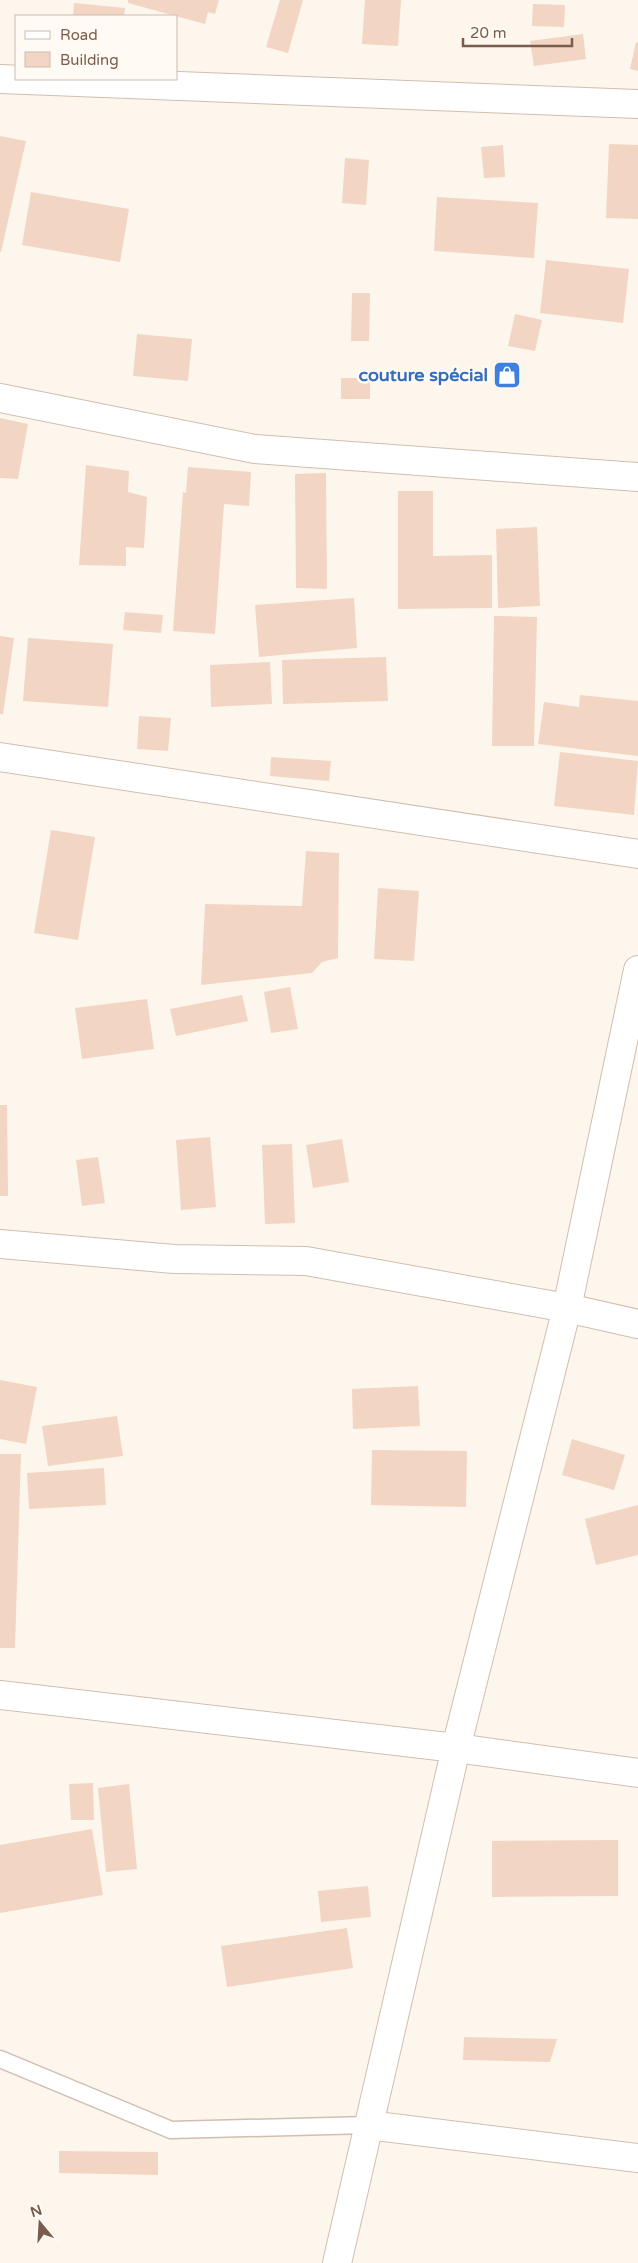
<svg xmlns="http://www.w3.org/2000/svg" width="638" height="2263" font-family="'Varela Round',sans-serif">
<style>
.building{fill:#f3d5c3}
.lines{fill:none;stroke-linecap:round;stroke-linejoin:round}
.service-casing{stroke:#d1beb0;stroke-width:19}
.minor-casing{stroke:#d1beb0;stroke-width:30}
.service{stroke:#fff;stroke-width:16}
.minor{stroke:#fff;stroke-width:28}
.labels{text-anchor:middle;stroke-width:5;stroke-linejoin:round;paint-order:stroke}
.shop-label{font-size:18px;font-weight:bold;fill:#366cbe;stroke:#fffaf3;text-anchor:end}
</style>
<rect width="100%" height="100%" fill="#fdf6ec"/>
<!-- building -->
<path class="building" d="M 128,0 L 219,0 L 215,14 L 208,12 L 205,24 L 128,3 Z
M 280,0 L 303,0 L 288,53 L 266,47 Z
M 365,0 L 401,0 L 398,46 L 362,44 Z
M 74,3 L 125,8 L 124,16 L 73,16 Z
M 533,4 L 565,5 L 564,27 L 532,26 Z
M 583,34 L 586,59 L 534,66 L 530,41 Z
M 636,42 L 638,43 L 638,71 L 630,69 Z
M 0,136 L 26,141 L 1,252 L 0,252 Z
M 609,144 L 638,145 L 638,219 L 606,218 Z
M 503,145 L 505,177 L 484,178 L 481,147 Z
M 345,158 L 369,160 L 366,205 L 342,203 Z
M 31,192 L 129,209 L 120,262 L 22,245 Z
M 437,197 L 538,203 L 534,258 L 434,251 Z
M 546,260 L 629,269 L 623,323 L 540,313 Z
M 352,293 L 370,293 L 369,341 L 351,341 Z
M 515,314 L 542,320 L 535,351 L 508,346 Z
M 137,334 L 192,339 L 188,381 L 133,376 Z
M 341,378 L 370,378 L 370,399 L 341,399 Z
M 0,418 L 28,424 L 18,479 L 0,478 Z
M 86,465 L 129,471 L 128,492 L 147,497 L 144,548 L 126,547 L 126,566 L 79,565 Z
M 188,467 L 251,472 L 249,506 L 224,504 L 215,634 L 173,631 L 183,492 L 186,493 Z
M 326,473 L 327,589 L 296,588 L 295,474 Z
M 398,491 L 433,491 L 433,556 L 492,555 L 492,608 L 398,609 Z
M 537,527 L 540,606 L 498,608 L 496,529 Z
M 354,598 L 357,648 L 259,657 L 255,605 Z
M 125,612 L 163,615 L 161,633 L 123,630 Z
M 494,616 L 537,617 L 534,746 L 492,746 Z
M 0,636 L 14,638 L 3,714 L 0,714 Z
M 28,638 L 113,644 L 108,707 L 23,701 Z
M 386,657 L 388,701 L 283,704 L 282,660 Z
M 270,662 L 272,704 L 211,707 L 210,665 Z
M 580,695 L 638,701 L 638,756 L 538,744 L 544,702 L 579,707 Z
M 139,716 L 171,718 L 168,751 L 137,749 Z
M 560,752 L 638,761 L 634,815 L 554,806 Z
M 271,757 L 331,761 L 329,781 L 270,776 Z
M 51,830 L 95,837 L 78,940 L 34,933 Z
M 306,851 L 339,853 L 338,958 L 322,962 L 312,973 L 201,985 L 205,904 L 302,906 Z
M 378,888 L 419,891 L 414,961 L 374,959 Z
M 290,987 L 298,1029 L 271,1033 L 264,992 Z
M 242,995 L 248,1021 L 176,1036 L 170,1009 Z
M 147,999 L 154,1049 L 82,1059 L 75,1008 Z
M 0,1105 L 7,1105 L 8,1196 L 0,1196 Z
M 210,1137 L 216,1207 L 181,1210 L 176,1140 Z
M 342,1139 L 349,1182 L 313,1188 L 306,1145 Z
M 292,1144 L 295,1223 L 265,1224 L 262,1145 Z
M 98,1157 L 105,1203 L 82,1206 L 76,1160 Z
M 0,1380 L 37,1387 L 26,1444 L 0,1439 Z
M 418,1386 L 420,1426 L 353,1429 L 352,1389 Z
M 117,1416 L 123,1456 L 48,1466 L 42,1426 Z
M 572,1439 L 625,1455 L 614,1490 L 562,1475 Z
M 372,1450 L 467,1451 L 466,1507 L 371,1505 Z
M 0,1454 L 21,1454 L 15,1648 L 0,1648 Z
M 104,1468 L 106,1505 L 29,1509 L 27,1473 Z
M 638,1505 L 638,1555 L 596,1565 L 585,1519 Z
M 93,1783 L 94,1820 L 71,1820 L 69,1784 Z
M 129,1784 L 137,1869 L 106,1872 L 98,1788 Z
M 92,1829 L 103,1895 L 0,1913 L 0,1845 Z
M 618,1840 L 618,1896 L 492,1897 L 492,1841 Z
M 368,1886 L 371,1917 L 321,1922 L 318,1891 Z
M 347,1928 L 353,1968 L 227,1987 L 221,1946 Z
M 464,2037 L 557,2039 L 550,2062 L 463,2060 Z
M 59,2151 L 158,2152 L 158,2175 L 59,2173 Z"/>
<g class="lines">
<!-- service casing -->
<g class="service-casing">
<path id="service" d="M 0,2059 L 171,2130 L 368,2125"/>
</g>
<!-- minor casing -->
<g class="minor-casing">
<path id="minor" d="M 0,79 L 638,104
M 0,398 L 255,449 L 638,477
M 0,757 L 638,854
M 0,1244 L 174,1259 L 306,1261 L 567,1308 L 638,1324
M 0,1695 L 456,1748 L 638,1773
M 368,2125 L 638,2158
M 337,2263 L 456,1748 L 567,1308 L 638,970"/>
</g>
<!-- service -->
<use href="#service" class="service"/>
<!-- minor -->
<use href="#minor" class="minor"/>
</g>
<!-- icons -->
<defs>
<g id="shop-square" transform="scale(1.4375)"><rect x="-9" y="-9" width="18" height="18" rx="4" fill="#3f7fe0" stroke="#fffaf3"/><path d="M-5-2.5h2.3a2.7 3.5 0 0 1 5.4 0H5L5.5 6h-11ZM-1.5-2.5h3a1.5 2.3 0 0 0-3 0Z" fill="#fff"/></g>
</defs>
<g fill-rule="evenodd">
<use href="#shop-square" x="507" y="375"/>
</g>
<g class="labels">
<!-- shop labels -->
<g class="shop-label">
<text x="488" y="381">couture spécial</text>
</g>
</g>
<!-- legend -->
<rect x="15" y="15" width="162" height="65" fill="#fffaf3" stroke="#cabbb1"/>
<rect x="25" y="31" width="25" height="8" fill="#ffffff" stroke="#cabbb1"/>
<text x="60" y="40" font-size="15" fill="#7a5c4d">Road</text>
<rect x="25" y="52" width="25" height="15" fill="#f3d5c3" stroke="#cabbb1"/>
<text x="60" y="65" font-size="15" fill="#7a5c4d">Building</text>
<!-- north arrow -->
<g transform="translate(40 2223) rotate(342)" stroke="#fffaf3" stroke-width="4" paint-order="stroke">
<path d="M0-4L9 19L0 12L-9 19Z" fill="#7a5c4d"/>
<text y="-8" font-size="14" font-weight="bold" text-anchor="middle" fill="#7a5c4d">N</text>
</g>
<!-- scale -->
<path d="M463 38v8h109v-8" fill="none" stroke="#7a5c4d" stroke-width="2.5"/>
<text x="470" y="38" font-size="15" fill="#7a5c4d" stroke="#fffaf3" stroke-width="4" paint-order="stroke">20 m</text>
</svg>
